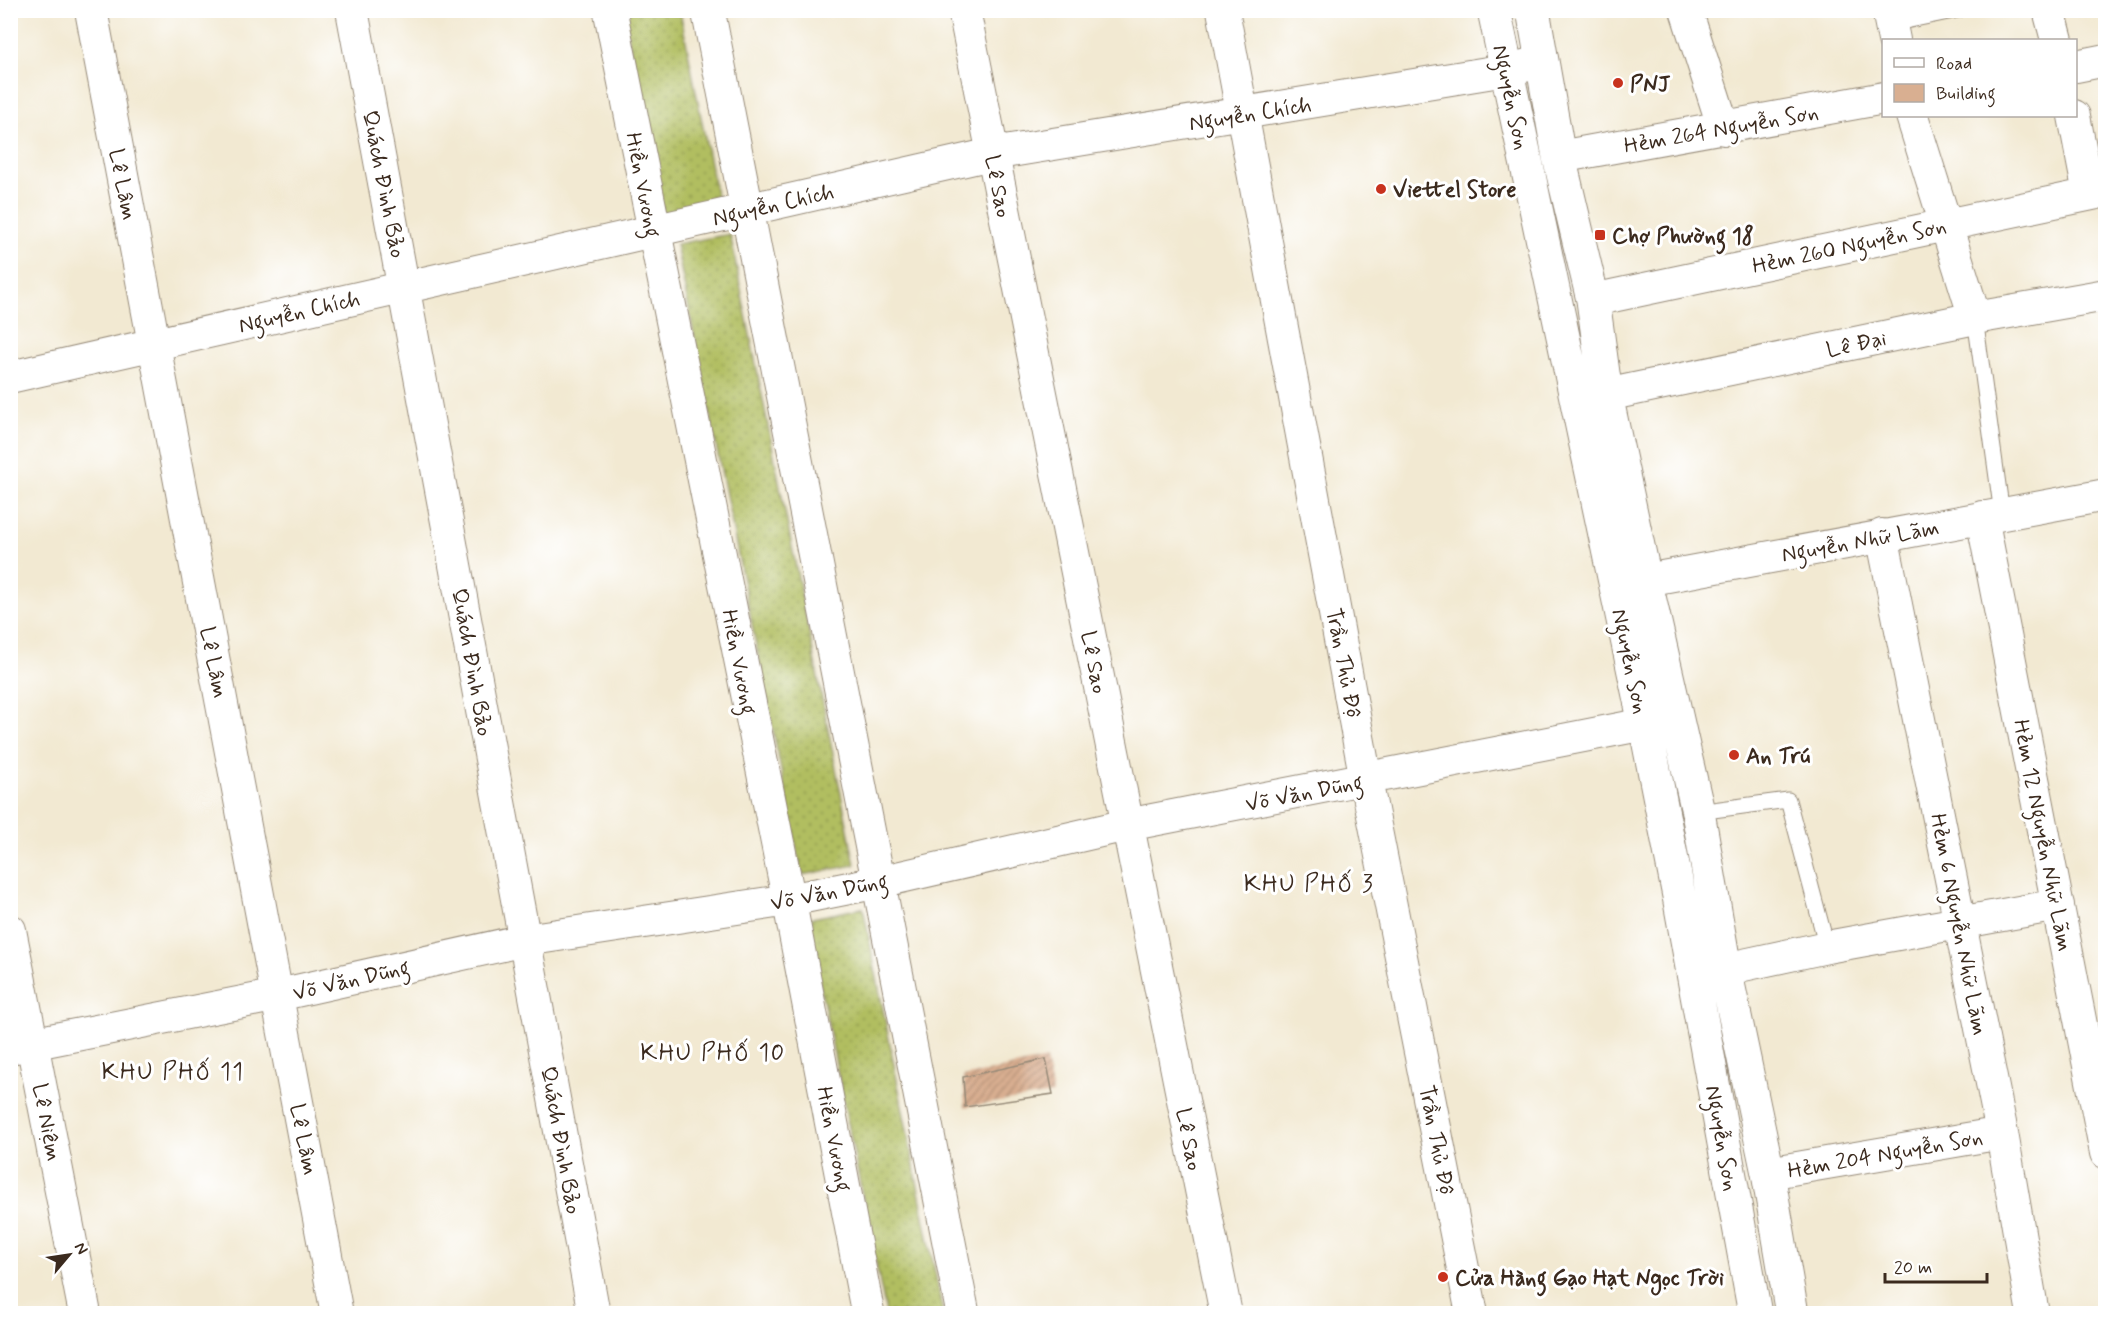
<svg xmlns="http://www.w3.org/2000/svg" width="2116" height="1324" font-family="Mynerve,sans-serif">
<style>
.grass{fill:url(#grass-dots);stroke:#76743f;stroke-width:1.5}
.building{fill:url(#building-hatch)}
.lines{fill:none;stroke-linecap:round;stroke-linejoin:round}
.service-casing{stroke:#968a78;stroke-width:17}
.minor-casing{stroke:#968a78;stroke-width:34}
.tertiary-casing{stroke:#968a78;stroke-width:35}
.service{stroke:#fff;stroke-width:15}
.minor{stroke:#fff;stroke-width:32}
.tertiary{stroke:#fff;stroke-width:33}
.poi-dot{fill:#c8321e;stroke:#fff;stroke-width:2}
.labels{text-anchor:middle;stroke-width:6;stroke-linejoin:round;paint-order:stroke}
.poi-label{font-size:22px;font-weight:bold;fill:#3b2a1e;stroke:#fff;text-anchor:start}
.street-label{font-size:22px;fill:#3b2a1e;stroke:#fff}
.neighbourhood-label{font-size:24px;letter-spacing:1.5px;fill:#3b2a1e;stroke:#fff}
</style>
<defs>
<pattern id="grass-dots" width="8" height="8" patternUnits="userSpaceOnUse" patternTransform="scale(1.5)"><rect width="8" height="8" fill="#b1be60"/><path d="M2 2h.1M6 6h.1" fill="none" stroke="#919b4f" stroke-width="1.8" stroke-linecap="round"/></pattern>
<pattern id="building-hatch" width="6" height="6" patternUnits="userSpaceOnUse" patternTransform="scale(1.5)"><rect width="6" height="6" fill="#d9af91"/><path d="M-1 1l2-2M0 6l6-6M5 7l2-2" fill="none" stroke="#b18f76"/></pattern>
</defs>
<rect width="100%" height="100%" fill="#fff"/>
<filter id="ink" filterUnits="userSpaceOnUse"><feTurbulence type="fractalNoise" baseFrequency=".0167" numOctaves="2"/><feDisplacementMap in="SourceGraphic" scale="12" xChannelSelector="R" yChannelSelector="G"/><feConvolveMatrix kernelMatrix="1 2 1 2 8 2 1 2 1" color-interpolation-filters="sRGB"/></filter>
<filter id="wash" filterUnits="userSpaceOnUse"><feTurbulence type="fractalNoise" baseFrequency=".008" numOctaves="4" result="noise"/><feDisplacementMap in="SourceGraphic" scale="24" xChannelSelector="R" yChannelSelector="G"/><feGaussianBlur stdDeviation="1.35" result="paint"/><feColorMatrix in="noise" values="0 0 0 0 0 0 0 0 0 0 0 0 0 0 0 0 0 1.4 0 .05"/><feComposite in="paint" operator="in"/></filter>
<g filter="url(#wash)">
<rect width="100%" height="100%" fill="#f2e9d2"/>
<!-- grass -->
<path class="grass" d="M 623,11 L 680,11 L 718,204 L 662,214 Z
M 730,234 L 855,865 L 802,875 L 676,244 Z
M 863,908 L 943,1313 L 886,1313 L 807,919 Z"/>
<g id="blocks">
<!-- building -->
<path class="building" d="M 1046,1059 L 1053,1094 L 965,1107 L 963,1077 Z"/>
</g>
</g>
<g filter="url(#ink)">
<use href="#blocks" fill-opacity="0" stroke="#968a78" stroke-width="1.5"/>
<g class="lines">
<!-- service casing -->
<g class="service-casing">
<path id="service" d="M 1891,24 L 1958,10
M 1975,318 L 2002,514
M 1698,812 L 1788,800 L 1827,947"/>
</g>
<!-- minor casing -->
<g class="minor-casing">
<path id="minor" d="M 91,10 L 337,1314
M 352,10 L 594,1314
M 964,10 L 1226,1314
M 1223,10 L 1366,780 L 1472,1314
M 1686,10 L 1724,129
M 1888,10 L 1894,40
M 2049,10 L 2057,40
M 2076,66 L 2106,60
M 1912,116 L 1975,318
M 2074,116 L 2089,194
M 1559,157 L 1884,98
M 1593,300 L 2106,191
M 10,377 L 992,154 L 1506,70 L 1542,62
M 1606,395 L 1975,318 L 2106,295
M 1982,517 L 2106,1153
M 1882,535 L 2002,1133 L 2033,1314
M 1619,585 L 2106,495
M 10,930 L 85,1314
M 1725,969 L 1827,947 L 2058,905
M 10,1048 L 278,995 L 525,940 L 789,900 L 879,882 L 1127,825 L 1645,724
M 1768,1173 L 2002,1133"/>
</g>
<!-- tertiary casing -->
<g class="tertiary-casing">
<path id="tertiary" d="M 610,10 L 789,900 L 868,1314
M 708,10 L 963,1314
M 1494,10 L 1645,724 L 1679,896 L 1755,1314
M 1533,10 L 1559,157 L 1593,300 L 1606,395 L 1645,579 L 1698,812 L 1725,969 L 1768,1173 L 1792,1314"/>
</g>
<!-- service -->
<use href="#service" class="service"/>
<!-- minor -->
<use href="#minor" class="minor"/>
<!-- tertiary -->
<use href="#tertiary" class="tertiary"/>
</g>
</g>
<!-- markers -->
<g class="poi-dot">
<circle cx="1618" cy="83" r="6"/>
<circle cx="1381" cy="189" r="6"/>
<rect x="1594" y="229" width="12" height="12" rx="3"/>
<circle cx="1734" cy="755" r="6"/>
<circle cx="1443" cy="1277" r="6"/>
</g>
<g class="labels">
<!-- poi labels -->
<g class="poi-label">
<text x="1630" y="91">PNJ</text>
<text x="1393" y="197">Viettel Store</text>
<text x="1612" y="243">Chợ Phường 18</text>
<text x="1746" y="763">An Trú</text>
<text x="1455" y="1285">Cửa Hàng Gạo Hạt Ngọc Trời</text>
</g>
<!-- street labels -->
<g class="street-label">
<text transform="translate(1512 97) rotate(78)" y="8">Nguyễn Sơn</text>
<text transform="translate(1250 113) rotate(-9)" y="8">Nguyễn Chích</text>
<text transform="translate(1721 128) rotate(-10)" y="8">Hẻm 264 Nguyễn Sơn</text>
<text transform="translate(124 184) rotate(79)" y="8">Lê Lâm</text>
<text transform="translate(385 184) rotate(79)" y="8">Quách Đình Bảo</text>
<text transform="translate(644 185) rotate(79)" y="8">Hiền Vương</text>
<text transform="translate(999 186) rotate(79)" y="8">Lê Sao</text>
<text transform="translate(773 204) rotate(-13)" y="8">Nguyễn Chích</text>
<text transform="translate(1849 245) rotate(-12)" y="8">Hẻm 260 Nguyễn Sơn</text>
<text transform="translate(299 311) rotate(-13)" y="8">Nguyễn Chích</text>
<text transform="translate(1856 343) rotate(-12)" y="8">Lê Đại</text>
<text transform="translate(1860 540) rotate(-10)" y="8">Nguyễn Nhữ Lãm</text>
<text transform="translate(1631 661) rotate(78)" y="8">Nguyễn Sơn</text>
<text transform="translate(215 662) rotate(79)" y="8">Lê Lâm</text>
<text transform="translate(473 662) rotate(80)" y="8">Quách Đình Bảo</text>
<text transform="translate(740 662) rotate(79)" y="8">Hiền Vương</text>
<text transform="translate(1095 662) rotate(79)" y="8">Lê Sao</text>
<text transform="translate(1345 663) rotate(79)" y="8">Trần Thủ Độ</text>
<text transform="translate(1304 792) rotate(-11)" y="8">Võ Văn Dũng</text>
<text transform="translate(2044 835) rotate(79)" y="8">Hẻm 12 Nguyễn Nhữ Lãm</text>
<text transform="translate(829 891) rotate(-11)" y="8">Võ Văn Dũng</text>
<text transform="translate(1960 924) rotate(79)" y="8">Hẻm 6 Nguyễn Nhữ Lãm</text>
<text transform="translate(351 979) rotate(-13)" y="8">Võ Văn Dũng</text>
<text transform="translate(48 1122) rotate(79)" y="8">Lê Niệm</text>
<text transform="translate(1723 1138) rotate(80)" y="8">Nguyễn Sơn</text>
<text transform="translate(305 1139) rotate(79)" y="8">Lê Lâm</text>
<text transform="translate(835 1139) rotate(79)" y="8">Hiền Vương</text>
<text transform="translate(1190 1139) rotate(79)" y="8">Lê Sao</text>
<text transform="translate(562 1140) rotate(80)" y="8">Quách Đình Bảo</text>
<text transform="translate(1438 1140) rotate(79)" y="8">Trần Thủ Độ</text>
<text transform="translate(1885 1153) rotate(-10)" y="8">Hẻm 204 Nguyễn Sơn</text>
</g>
<!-- neighbourhood labels -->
<g class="neighbourhood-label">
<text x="1309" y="891">KHU PHỐ 3</text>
<text x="713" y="1060">KHU PHỐ 10</text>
<text x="173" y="1079">KHU PHỐ 11</text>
</g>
</g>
<!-- margin -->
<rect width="2116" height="1324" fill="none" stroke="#fff" stroke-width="36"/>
<!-- legend -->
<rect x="1882" y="39" width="195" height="78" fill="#ffffff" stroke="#b1aaa5" stroke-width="1.5"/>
<rect x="1894" y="58" width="30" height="9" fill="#ffffff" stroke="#b1aaa5" stroke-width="1.5"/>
<text x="1936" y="69" font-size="18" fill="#3b2a1e">Road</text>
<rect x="1894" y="84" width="30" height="18" fill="#d9af91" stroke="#b1aaa5" stroke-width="1.5"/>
<text x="1936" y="99" font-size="18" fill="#3b2a1e">Building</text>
<!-- north arrow -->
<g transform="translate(69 1255) rotate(61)" stroke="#ffffff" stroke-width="4.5" paint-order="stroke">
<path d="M0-4.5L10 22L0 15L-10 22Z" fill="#3b2a1e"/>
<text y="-9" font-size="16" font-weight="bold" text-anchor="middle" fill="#3b2a1e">N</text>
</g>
<!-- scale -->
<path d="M1885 1273v9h102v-9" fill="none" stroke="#3b2a1e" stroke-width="3"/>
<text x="1894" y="1273" font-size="18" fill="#3b2a1e" stroke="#ffffff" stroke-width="4.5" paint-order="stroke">20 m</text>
</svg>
